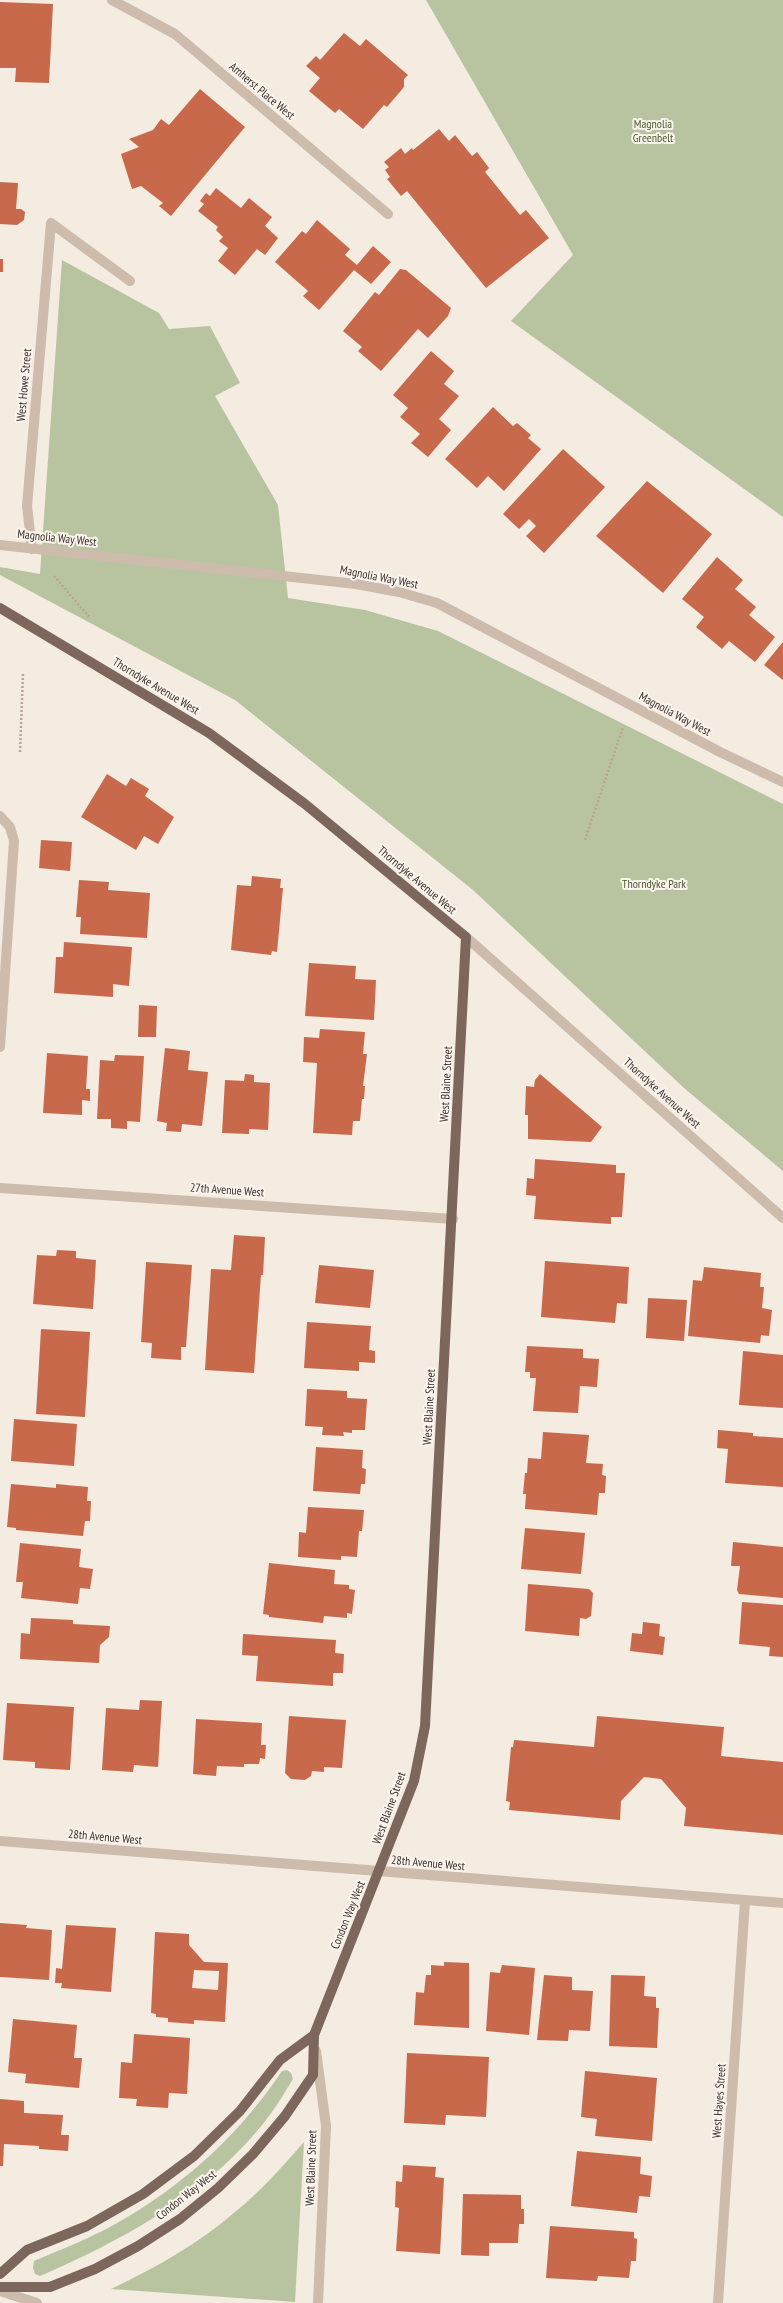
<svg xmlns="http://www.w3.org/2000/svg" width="783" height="2303" font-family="'PT Sans Narrow',sans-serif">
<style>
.green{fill:#b8c4a0}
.building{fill:#c8694b;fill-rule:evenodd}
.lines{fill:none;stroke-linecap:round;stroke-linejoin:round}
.path{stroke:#b9a596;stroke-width:2.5;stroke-dasharray:2 2;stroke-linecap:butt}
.minor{stroke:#cdbbac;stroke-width:10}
.major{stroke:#7d675c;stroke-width:10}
.labels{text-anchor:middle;stroke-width:4;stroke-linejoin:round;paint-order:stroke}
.street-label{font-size:12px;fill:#3b302b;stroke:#fbf5ee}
.park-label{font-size:12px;fill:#4a5a2e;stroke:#fbf5ee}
</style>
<rect width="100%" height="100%" fill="#f4ebe1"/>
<!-- green -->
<path class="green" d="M 426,0 L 783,0 L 783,517 L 511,321 L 573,255 Z
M 62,260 L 159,313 L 169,329 L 210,326 L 240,383 L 215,396 L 278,505 L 288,598 L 365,610 L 438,631 L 783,804 L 783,1171 L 684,1088 L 473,890 L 235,700 L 0,575 L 0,567 L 40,574 Z
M 287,2070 L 291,2073 L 293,2079 C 286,2090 279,2102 272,2112 C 214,2191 127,2238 40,2276 L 35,2274 L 33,2268 L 34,2261 C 62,2249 91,2238 117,2223 C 184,2185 239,2135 282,2071 Z
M 304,2142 L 295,2302 L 111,2289 C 155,2268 198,2244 235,2212 C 261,2191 282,2167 304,2142 Z"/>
<!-- building -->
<path class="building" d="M 0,2 L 53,4 L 49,83 L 15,82 L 16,68 L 0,68 Z
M 344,33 L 360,46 L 366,39 L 408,75 L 404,79 L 404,87 L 387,107 L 384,105 L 363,129 L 339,109 L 335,113 L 309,91 L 320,78 L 306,66 L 316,56 L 320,60 Z
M 200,89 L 245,127 L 171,216 L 159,206 L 163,203 L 141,186 L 132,189 L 121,154 L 139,147 L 129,139 L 153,130 L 161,119 L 169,125 Z
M 439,129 L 449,141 L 455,135 L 472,156 L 477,152 L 489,168 L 485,172 L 520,215 L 526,210 L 549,238 L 486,288 L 407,191 L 401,196 L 387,179 L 390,177 L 385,170 L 389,167 L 384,162 L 401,148 L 405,154 L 412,148 L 413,150 Z
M 0,182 L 18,183 L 16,209 L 21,209 L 25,212 L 24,220 L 17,225 L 0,224 Z
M 216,188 L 241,208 L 249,198 L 272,217 L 265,226 L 278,238 L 265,255 L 257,249 L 235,275 L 218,261 L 228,248 L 219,241 L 223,237 L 216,230 L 218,227 L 198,211 L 204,204 L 200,201 L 206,193 L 210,196 Z
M 317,220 L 350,249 L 345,255 L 357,265 L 373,246 L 391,262 L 371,284 L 354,270 L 319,310 L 303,296 L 308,291 L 275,262 L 302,231 L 306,234 Z
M 0,259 L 3,259 L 3,272 L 0,272 Z
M 400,269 L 406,270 L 451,308 L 448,316 L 428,338 L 418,329 L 381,371 L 358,351 L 362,347 L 343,331 L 375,292 L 379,295 Z
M 431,351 L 454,371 L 444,384 L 459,396 L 439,419 L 451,430 L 428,457 L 411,443 L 420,434 L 400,417 L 408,408 L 393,395 Z
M 493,407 L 513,426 L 517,423 L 531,435 L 528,438 L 541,449 L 504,491 L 488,476 L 477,488 L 445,459 Z
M 563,449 L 605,487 L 544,553 L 526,536 L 536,526 L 529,519 L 519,529 L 503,514 Z
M 647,481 L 712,534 L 663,593 L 596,536 Z
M 717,557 L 743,580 L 735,589 L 756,607 L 749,615 L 775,637 L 755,662 L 729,641 L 722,649 L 696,627 L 704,617 L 682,599 Z
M 783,642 L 783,680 L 764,665 Z
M 107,774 L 126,786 L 131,778 L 149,789 L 145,796 L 174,817 L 158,844 L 144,836 L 136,850 L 81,817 Z
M 41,840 L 72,842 L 70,871 L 39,868 Z
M 252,876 L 281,879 L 280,888 L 283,888 L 277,952 L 272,951 L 271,955 L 231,950 L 237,885 L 251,886 Z
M 79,880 L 109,882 L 108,890 L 150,893 L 147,938 L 80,934 L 81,917 L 76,917 Z
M 64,942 L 132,947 L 129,986 L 113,984 L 113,997 L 54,993 L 56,957 L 63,957 Z
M 309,963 L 356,966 L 355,979 L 376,980 L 374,1020 L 305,1016 Z
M 139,1005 L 157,1006 L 156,1037 L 138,1037 Z
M 320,1029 L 365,1032 L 363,1054 L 367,1054 L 363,1086 L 365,1086 L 364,1099 L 362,1099 L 360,1121 L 353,1121 L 352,1135 L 313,1133 L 317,1063 L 303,1062 L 304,1037 L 319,1038 Z
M 165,1048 L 190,1051 L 188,1070 L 208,1072 L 202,1126 L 182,1124 L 181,1132 L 166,1131 L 167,1123 L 157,1121 Z
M 47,1053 L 88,1056 L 86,1089 L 90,1089 L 90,1101 L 82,1100 L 82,1115 L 43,1113 Z
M 115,1055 L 144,1056 L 140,1122 L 127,1121 L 127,1129 L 111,1128 L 111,1119 L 97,1119 L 100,1060 L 114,1061 Z
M 245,1074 L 254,1075 L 254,1082 L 270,1083 L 268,1130 L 249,1129 L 249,1134 L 222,1133 L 225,1080 L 244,1081 Z
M 540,1074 L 602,1127 L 591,1142 L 528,1139 L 528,1115 L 525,1115 L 526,1086 L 534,1087 L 535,1080 Z
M 535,1159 L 616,1165 L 616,1173 L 625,1173 L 622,1217 L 611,1217 L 611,1224 L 534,1219 L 536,1196 L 526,1195 L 527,1178 L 534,1179 Z
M 234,1235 L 265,1237 L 263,1275 L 261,1275 L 254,1373 L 205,1370 L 211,1269 L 231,1270 Z
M 57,1250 L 76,1251 L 76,1258 L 96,1260 L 93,1309 L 33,1304 L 37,1255 L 56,1256 Z
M 545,1261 L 629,1267 L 627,1304 L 617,1303 L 615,1323 L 541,1317 Z
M 146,1262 L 192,1265 L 186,1347 L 181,1347 L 181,1360 L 151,1358 L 152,1343 L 141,1342 Z
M 319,1265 L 374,1270 L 370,1308 L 315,1303 Z
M 704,1267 L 761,1273 L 760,1287 L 764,1287 L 762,1308 L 772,1310 L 769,1336 L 761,1335 L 760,1343 L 688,1336 L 693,1280 L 702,1281 Z
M 648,1298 L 687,1300 L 684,1341 L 646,1338 Z
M 307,1322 L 371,1326 L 369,1350 L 375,1351 L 375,1363 L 359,1362 L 359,1371 L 304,1368 Z
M 41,1329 L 90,1332 L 85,1417 L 36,1414 Z
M 527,1346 L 583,1349 L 583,1358 L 599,1359 L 597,1387 L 580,1386 L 578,1413 L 533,1411 L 536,1378 L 530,1378 L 530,1372 L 525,1372 Z
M 743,1351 L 783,1355 L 783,1408 L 739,1405 Z
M 307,1389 L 347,1391 L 347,1398 L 367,1399 L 365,1430 L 352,1430 L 352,1433 L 343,1432 L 344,1436 L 322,1435 L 323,1427 L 305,1426 Z
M 14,1419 L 77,1424 L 74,1466 L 11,1461 Z
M 718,1430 L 753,1433 L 753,1436 L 783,1438 L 783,1487 L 725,1483 L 728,1449 L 717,1448 Z
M 543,1432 L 589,1435 L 586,1463 L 603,1464 L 602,1475 L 606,1476 L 605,1493 L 599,1493 L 597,1515 L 525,1509 L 526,1494 L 523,1494 L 525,1473 L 527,1473 L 528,1458 L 541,1459 Z
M 316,1447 L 363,1450 L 362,1468 L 366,1469 L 365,1484 L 361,1484 L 360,1494 L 313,1491 Z
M 11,1484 L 56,1488 L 56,1484 L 88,1487 L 87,1501 L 91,1501 L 90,1521 L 85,1521 L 83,1536 L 16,1530 L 16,1528 L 7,1527 Z
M 308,1507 L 364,1510 L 362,1531 L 359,1531 L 357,1557 L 341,1556 L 341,1560 L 298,1557 L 299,1532 L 306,1533 Z
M 525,1528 L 585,1533 L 581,1574 L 521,1569 Z
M 733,1542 L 783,1547 L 783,1598 L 739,1594 L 737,1590 L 740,1566 L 731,1566 Z
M 20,1543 L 81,1549 L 79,1567 L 93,1569 L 90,1589 L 80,1588 L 78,1604 L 21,1598 L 23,1582 L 16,1582 Z
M 269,1563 L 335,1570 L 334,1584 L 349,1585 L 349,1589 L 355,1590 L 352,1614 L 347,1613 L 347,1618 L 324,1616 L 323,1623 L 269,1617 L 269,1615 L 263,1614 Z
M 528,1584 L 589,1589 L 593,1593 L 591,1616 L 586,1619 L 580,1618 L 579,1636 L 525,1631 Z
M 742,1602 L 783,1605 L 783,1657 L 769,1656 L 770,1647 L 739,1644 Z
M 31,1618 L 73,1620 L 73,1624 L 110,1626 L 109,1637 L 100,1645 L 99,1663 L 20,1659 L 21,1633 L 30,1634 Z
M 643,1622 L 660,1624 L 659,1636 L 665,1637 L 663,1655 L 630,1651 L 632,1633 L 642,1634 Z
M 243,1634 L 336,1640 L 335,1653 L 344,1654 L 343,1673 L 333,1673 L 333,1686 L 256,1681 L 258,1656 L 242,1655 Z
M 140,1700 L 162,1701 L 158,1767 L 134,1765 L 133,1772 L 102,1770 L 106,1708 L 139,1710 Z
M 7,1703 L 74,1707 L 70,1770 L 35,1768 L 35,1762 L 3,1760 Z
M 289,1716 L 346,1720 L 342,1768 L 324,1767 L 324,1772 L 312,1771 L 311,1776 L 305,1780 L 291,1779 L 285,1773 Z
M 597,1716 L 724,1727 L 721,1756 L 783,1762 L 783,1835 L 684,1826 L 686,1808 L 661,1779 L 644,1777 L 621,1801 L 620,1820 L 509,1810 L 510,1802 L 506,1801 L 511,1747 L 513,1747 L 514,1740 L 594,1747 Z
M 196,1719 L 262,1723 L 261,1745 L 266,1745 L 265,1759 L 260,1758 L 259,1764 L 244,1764 L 244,1767 L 217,1766 L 216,1776 L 193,1774 Z
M 0,1923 L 27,1925 L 26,1928 L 52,1930 L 49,1980 L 0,1977 Z
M 66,1925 L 116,1928 L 111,1992 L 61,1988 L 62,1983 L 55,1983 L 56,1968 L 62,1969 Z
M 155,1932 L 189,1934 L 189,1945 L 204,1962 L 228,1963 L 225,2022 L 194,2020 L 194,2024 L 168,2022 L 168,2018 L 156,2017 L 156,2014 L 151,2013 ZM 194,1970 L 219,1971 L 218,1990 L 192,1988 Z
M 444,1962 L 469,1963 L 469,2028 L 414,2025 L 416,1992 L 424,1993 L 426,1975 L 431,1975 L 431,1965 L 444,1966 Z
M 502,1965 L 535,1968 L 529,2035 L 486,2031 L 490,1972 L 500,1973 Z
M 544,1975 L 572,1977 L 572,1990 L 593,1991 L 590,2031 L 569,2030 L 568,2041 L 537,2040 Z
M 611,1975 L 645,1976 L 644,1996 L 656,1997 L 656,2008 L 659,2008 L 657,2048 L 609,2046 Z
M 13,2019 L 77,2025 L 74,2058 L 82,2058 L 79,2088 L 25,2083 L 26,2074 L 8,2072 Z
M 134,2034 L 190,2038 L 187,2094 L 169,2093 L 168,2108 L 136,2106 L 137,2099 L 119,2098 L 121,2062 L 132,2063 Z
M 407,2053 L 489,2057 L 486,2117 L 446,2115 L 445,2125 L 404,2123 Z
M 585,2071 L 657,2078 L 652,2141 L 595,2136 L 597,2119 L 581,2117 Z
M 0,2099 L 24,2101 L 24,2113 L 63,2115 L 61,2135 L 69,2135 L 68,2151 L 39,2149 L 39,2146 L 4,2144 L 3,2166 L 0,2166 Z
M 577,2151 L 641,2157 L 640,2174 L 652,2176 L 650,2197 L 639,2196 L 637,2213 L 571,2206 Z
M 403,2165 L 436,2167 L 435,2177 L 444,2178 L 440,2254 L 396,2251 L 399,2208 L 395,2207 L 396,2181 L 402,2182 Z
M 463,2194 L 521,2195 L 521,2209 L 524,2209 L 524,2224 L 519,2224 L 518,2243 L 489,2243 L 489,2256 L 461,2255 Z
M 550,2226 L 634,2232 L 634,2238 L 637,2239 L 636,2261 L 631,2261 L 629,2278 L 598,2276 L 597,2281 L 546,2278 Z"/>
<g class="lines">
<!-- path -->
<path class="path" d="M 54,576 L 90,618
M 20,752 L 23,673
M 585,840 L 623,727"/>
<!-- minor -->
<path class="minor" d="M 112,0 L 175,34 L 388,214
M 51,223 L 130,281
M 0,545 L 356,584 L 399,592 L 437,603 L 720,752 L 783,782
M 32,549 L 27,506 L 51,223
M 0,816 L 10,827 L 14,841 L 0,1047
M 466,937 L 783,1218
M 0,1188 L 453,1219
M 0,1841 L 783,1903
M 316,2051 L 326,2126 L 318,2303
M 0,2291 L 37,2303
M 718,2303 L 745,1901"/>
<!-- major -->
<path class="major" d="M 0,608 L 209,733 L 305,804 L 466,937 L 425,1726 L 414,1781 L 314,2035 L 313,2075 L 285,2116 L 253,2154 L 218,2188 L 180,2219 L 138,2246 L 95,2269 L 50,2287 L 0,2287
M 0,2274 L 27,2250 L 87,2226 L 143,2194 L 194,2156 L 240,2111 L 280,2060 L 314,2035"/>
</g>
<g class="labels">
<!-- street labels -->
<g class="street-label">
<text transform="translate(262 91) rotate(40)" y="4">Amherst Place West</text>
<text transform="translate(24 385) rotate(-85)" y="4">West Howe Street</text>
<text transform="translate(57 538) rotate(6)" y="4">Magnolia Way West</text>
<text transform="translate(379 577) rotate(11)" y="4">Magnolia Way West</text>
<text transform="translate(156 686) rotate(31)" y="4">Thorndyke Avenue West</text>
<text transform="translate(675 714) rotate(28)" y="4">Magnolia Way West</text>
<text transform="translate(417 880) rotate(40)" y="4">Thorndyke Avenue West</text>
<text transform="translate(446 1084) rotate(-87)" y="4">West Blaine Street</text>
<text transform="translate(662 1093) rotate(42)" y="4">Thorndyke Avenue West</text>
<text transform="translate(227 1190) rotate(4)" y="4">27th Avenue West</text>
<text transform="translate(429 1407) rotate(-87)" y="4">West Blaine Street</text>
<text transform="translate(389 1808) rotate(-70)" y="4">West Blaine Street</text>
<text transform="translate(105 1837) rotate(5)" y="4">28th Avenue West</text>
<text transform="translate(428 1863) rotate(5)" y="4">28th Avenue West</text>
<text transform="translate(348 1915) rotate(-68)" y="4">Condon Way West</text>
<text transform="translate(719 2101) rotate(-86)" y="4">West Hayes Street</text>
<text transform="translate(311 2168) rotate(-88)" y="4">West Blaine Street</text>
<text transform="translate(186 2195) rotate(-38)" y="4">Condon Way West</text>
</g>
<!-- park labels -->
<g class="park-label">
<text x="653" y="128">Magnolia<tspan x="653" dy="14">Greenbelt</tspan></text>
<text x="654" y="888">Thorndyke Park</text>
</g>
</g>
</svg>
